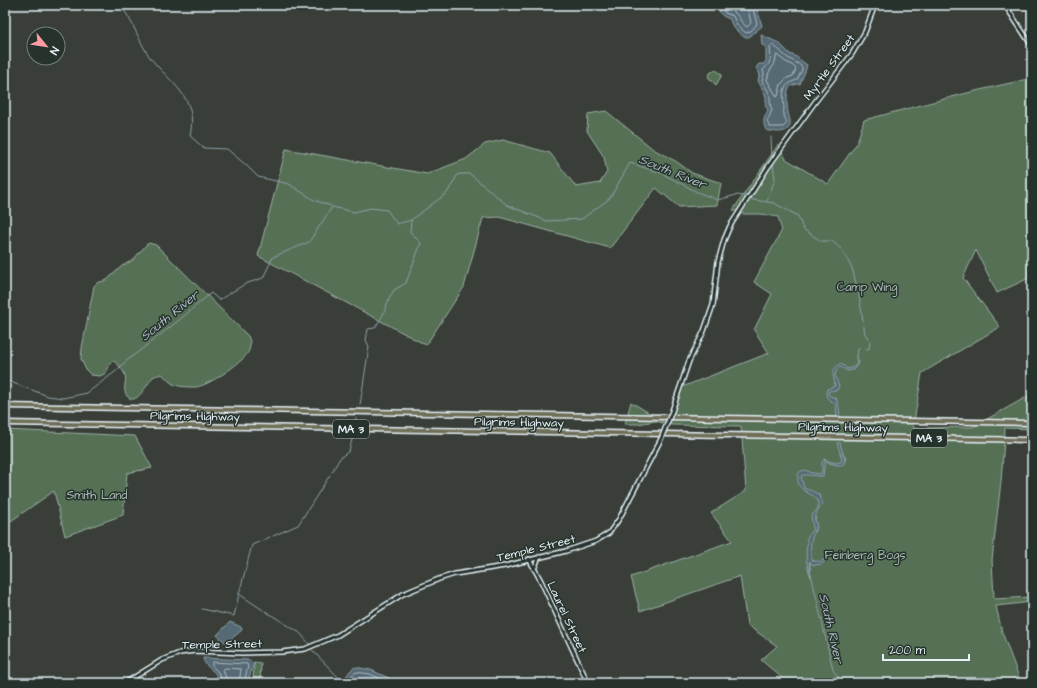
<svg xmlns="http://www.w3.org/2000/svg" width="1037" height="688" font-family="'Architects Daughter',sans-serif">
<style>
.green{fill:#556f55;stroke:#9eb0a6}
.water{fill:#566b74;stroke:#90a1a9}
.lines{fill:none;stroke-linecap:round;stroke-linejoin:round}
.shore{stroke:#aebbc3;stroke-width:1}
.stream{stroke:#90a1a9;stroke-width:1}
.tertiary-casing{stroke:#e8f1f8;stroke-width:6}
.secondary-casing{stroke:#e8f1f8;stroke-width:6}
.motorway-casing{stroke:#e8f1f8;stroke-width:7}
.tertiary{stroke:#26332d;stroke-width:3}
.secondary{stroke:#26332d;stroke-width:3}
.motorway{stroke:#706f59;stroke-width:4}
.secondary-bridge-casing{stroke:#e8f1f8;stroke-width:6;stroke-linecap:butt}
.secondary-bridge{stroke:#26332d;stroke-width:3}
.labels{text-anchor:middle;stroke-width:3;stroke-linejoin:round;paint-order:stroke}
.shield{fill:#26332d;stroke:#aeb8bb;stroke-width:1}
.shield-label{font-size:11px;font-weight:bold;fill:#e8f1f8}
.street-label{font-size:12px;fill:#e8f1f8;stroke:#26332d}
.park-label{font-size:12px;fill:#adbdb7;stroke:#26332d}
.water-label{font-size:13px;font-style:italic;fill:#aebbc3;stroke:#26332d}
</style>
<rect width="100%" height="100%" fill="#393f38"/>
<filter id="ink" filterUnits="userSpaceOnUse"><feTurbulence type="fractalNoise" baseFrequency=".025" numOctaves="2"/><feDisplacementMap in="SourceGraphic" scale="8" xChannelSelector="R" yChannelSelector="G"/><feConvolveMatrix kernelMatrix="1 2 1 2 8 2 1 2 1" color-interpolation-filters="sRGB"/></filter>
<g filter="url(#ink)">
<!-- green -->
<path class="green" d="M 715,70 L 719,72 L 722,75 L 716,85 L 708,77 L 710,73 Z
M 1032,78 L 1032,278 L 1028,272 L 1029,278 L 997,293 L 976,250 L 963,278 L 1000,327 L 922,373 L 913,428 L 973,427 L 1032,394 L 1032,429 L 1005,428 L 1001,481 L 992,560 L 994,599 L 1032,597 L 1032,602 L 996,606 L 1002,632 L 1021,683 L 788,683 L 761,660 L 777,646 L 747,625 L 740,576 L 640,611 L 631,577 L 732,541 L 711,513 L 746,491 L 741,426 L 672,425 L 655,421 L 638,424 L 625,424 L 631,402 L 667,424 L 677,389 L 769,353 L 754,330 L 772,294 L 754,282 L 782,230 C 780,226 780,222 778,217 L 761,214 L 743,214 L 733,210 L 778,145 L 786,159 L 828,184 L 857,143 L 864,120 L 967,93 Z
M 606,111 L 653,149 L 677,162 L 692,173 L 721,183 L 717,205 L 679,207 L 656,188 L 610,248 L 499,217 L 483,218 L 464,287 L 426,345 L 258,256 L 286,149 L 427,174 L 466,159 L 485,144 L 503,140 L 550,153 L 576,187 L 600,183 L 607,172 L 604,157 L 587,131 L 588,114 Z
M 149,243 L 156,245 L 248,336 C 251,342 251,348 247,354 C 241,363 207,387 195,387 C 189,387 179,387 173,384 C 169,382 166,377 162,374 C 159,375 156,375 153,377 C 148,382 136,408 127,396 C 122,389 127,382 125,375 C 123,370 118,363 113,361 L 110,364 L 106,373 L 100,376 L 91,375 L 86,370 L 81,359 L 82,348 L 94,286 L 97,283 L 107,280 L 122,266 L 133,260 L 146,245 Z
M 5,430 L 135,436 L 152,468 L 127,473 L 123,515 L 65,536 L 54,491 L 8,523 L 5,524 Z
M 254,662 L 261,663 L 260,683 L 253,683 Z"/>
<!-- water -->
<path class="water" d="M 719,5 L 756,5 L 762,26 L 749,37 L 744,37 C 738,32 731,27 730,19 C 723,17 717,13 719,5 Z
M 761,35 L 779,43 L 790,54 L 795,56 L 807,65 C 806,72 802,77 800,84 C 797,84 791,85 789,88 C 786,94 787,106 788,112 C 788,116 791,120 790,124 C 789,135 773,132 766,130 C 762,121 764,119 768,110 L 765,105 C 769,95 761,89 758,80 L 760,74 L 756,68 L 759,64 L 764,64 L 766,61 L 766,47 L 762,45 Z
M 857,356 L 859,363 L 853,370 L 847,371 L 841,367 L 837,369 L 835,376 L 839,386 L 837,390 L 829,391 L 828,393 L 830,396 L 836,398 L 839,408 L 840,417 L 837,416 L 836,404 C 829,400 824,398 827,389 L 835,386 C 834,376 829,371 841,363 L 847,369 L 854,367 L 857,363 L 856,359 Z
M 837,443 L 840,443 L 845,460 L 843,465 L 837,465 L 825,462 L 823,476 C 816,477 809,474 802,475 L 801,477 L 804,488 C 808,490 813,491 816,493 C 829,502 817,509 815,517 C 814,520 816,523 817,526 C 809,543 811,542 811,559 C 816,563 822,561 827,559 L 822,564 L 814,565 L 809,562 L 811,577 C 807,569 804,550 808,542 L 806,540 L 813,528 L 811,516 L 817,510 C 818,506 819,503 817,500 C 812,491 796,493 798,476 C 798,472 801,471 805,470 L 812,473 L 821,474 L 822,471 L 822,462 L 825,460 L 836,463 L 841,462 L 842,459 Z
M 230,622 L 241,627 L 242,630 L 226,643 L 217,635 Z
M 203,658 L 250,660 L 254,664 C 250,670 251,677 247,683 L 219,683 C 218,680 217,676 215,673 C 210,668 204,665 203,658 Z
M 355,667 L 371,670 L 391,679 L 389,683 L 341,683 L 351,670 Z"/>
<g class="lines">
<!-- shore -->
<path class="shore" d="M 722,5 L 725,13 L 733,16 L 737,25 L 746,33 L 751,31 L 757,24 L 752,5
M 727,5 L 728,9 C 741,14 737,20 747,27 L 751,23 L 747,5
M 772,45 C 779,48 782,54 788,58 C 793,61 798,63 802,67 L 802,70 L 797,80 C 781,85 783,93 784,108 C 784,110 783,112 784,114 C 784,117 786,120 787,123 L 783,127 L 770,127 L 767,122 L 772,110 C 769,104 771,99 769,93 C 767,88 764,85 762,81 L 764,74 L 763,70 C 772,62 771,58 770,47 Z
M 777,55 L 786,62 L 791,64 L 796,69 L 793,76 L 787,78 L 781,84 L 778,96 L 777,97 L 767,80 L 769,72 L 774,65 Z
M 223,683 L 218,672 L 212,666 L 212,662 L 247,664 L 248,666 L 244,683
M 228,683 L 223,670 L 225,668 L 241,669 L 239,683
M 347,683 L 350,677 L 356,672 L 370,674 L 384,680 L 385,683"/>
<!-- stream -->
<path class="stream" d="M 120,5 C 133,20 138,40 149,56 C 169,83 199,96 190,136 L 204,148 L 227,149 L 247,166 L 258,177 L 289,184 L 314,200 L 331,206
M 771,137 L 772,159
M 767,201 L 775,179 L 773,163
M 5,380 L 48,396 L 63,398 L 87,393 L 115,372 L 125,362 L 178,321 L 211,293 L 219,300 L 245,284 L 263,278 L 273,257 L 309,242 L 332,207 L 354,212 L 371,208 L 387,210 L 397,224 L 411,220 L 447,193 L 458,174 L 470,174 L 507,205 L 547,221 L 582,219 L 610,198 L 630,163 L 661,173 L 697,192 L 718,200 L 736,195 L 746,196 L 753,200 L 774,203 L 798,216 L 803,229 L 821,241 L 832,241 L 841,249 L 852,268 L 859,295 L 865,334 L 870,341 L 869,349 L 858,348 L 857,357
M 360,405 L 369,347 L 366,340 L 368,329 L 375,328 L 383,315 L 390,296 L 394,290 L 406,283 L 421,243 L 410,232 L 411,220
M 354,426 L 356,418
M 842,453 L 846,458 L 844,462
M 824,460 L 824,459 L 829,461
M 332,472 L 340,458 L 349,451 L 353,436
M 817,494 L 819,495 L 820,499
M 815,517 L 816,524
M 813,533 L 816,527
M 273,536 L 298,525 L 330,475
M 810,561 L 810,571
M 811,574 L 833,670 L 842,683
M 202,609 L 234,616 L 239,594
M 263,610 L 239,594 L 252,545 L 270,537
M 265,611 L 300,633 L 310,645
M 312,650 L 341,680"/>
<!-- tertiary casing -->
<g class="tertiary-casing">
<path id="tertiary" d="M 1005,5 L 1032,46"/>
</g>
<!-- secondary casing -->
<g class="secondary-casing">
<path id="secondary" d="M 749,197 L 768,167 L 815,102 L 852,54 L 865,32 L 875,5
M 672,411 L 689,361 L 704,331 L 713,305 L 718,262 L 724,240 L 730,226 L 748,198
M 529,559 L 541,581 L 588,683
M 534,569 L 539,557
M 125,683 L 162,660 L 180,653 L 195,651 L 242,653 L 282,652 L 305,649 L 338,635 L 403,594 L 439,579 L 455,574 L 505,566 L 566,551 L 596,541 L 609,533 L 619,519 L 661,439"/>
</g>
<!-- motorway casing -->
<g class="motorway-casing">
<path id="motorway" d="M 5,406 L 1032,423
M 5,423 L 1032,440"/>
</g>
<!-- tertiary -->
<use href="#tertiary" class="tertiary"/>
<!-- secondary -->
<use href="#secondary" class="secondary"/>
<!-- motorway -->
<use href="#motorway" class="motorway"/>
<!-- secondary-bridge casing -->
<g class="secondary-bridge-casing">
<path id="secondary-bridge" d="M 661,439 L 672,411"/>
</g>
<!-- secondary-bridge -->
<use href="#secondary-bridge" class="secondary-bridge"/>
</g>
</g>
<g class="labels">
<!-- shield labels -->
<g class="shield">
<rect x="333" y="420" width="36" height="18" rx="3"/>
<rect x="911" y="429" width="36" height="18" rx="3"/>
</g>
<g class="shield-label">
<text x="351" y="433">MA 3</text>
<text x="929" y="442">MA 3</text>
</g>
<!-- street labels -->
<g class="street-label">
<text transform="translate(829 67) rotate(-54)" y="4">Myrtle Street</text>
<text transform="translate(195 416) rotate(1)" y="4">Pilgrims Highway</text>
<text transform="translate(519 422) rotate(1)" y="4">Pilgrims Highway</text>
<text transform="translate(843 427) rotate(1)" y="4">Pilgrims Highway</text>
<text transform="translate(536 548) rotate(-14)" y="4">Temple Street</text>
<text transform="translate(567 617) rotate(65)" y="4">Laurel Street</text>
<text transform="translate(222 644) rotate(-1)" y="4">Temple Street</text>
</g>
<!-- park labels -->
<g class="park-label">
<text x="867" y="291">Camp Wing</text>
<text x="97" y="499">Smith Land</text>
<text x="865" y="559">Feinberg Bogs</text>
</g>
<!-- water labels -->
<g class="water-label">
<text transform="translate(673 171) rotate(22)" y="5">South River</text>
<text transform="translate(169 315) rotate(-39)" y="5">South River</text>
<text transform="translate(832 628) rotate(77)" y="5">South River</text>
</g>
</g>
<!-- margin -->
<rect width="1037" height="688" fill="none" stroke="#26332d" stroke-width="20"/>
<rect x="10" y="10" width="1017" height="668" fill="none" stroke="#e8f1f8" stroke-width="1.5" filter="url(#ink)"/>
<!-- north arrow -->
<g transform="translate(46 46) rotate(120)"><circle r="19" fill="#26332d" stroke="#747f7e"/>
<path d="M0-3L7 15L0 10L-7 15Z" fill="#ff9aa2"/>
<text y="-6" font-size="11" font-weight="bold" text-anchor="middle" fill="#e8f1f8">N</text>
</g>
<!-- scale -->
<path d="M883 654v6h86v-6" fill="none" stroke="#e8f1f8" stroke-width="2"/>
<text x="889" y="654" font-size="12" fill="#e8f1f8" stroke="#26332d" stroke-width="3" paint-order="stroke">200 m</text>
</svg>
